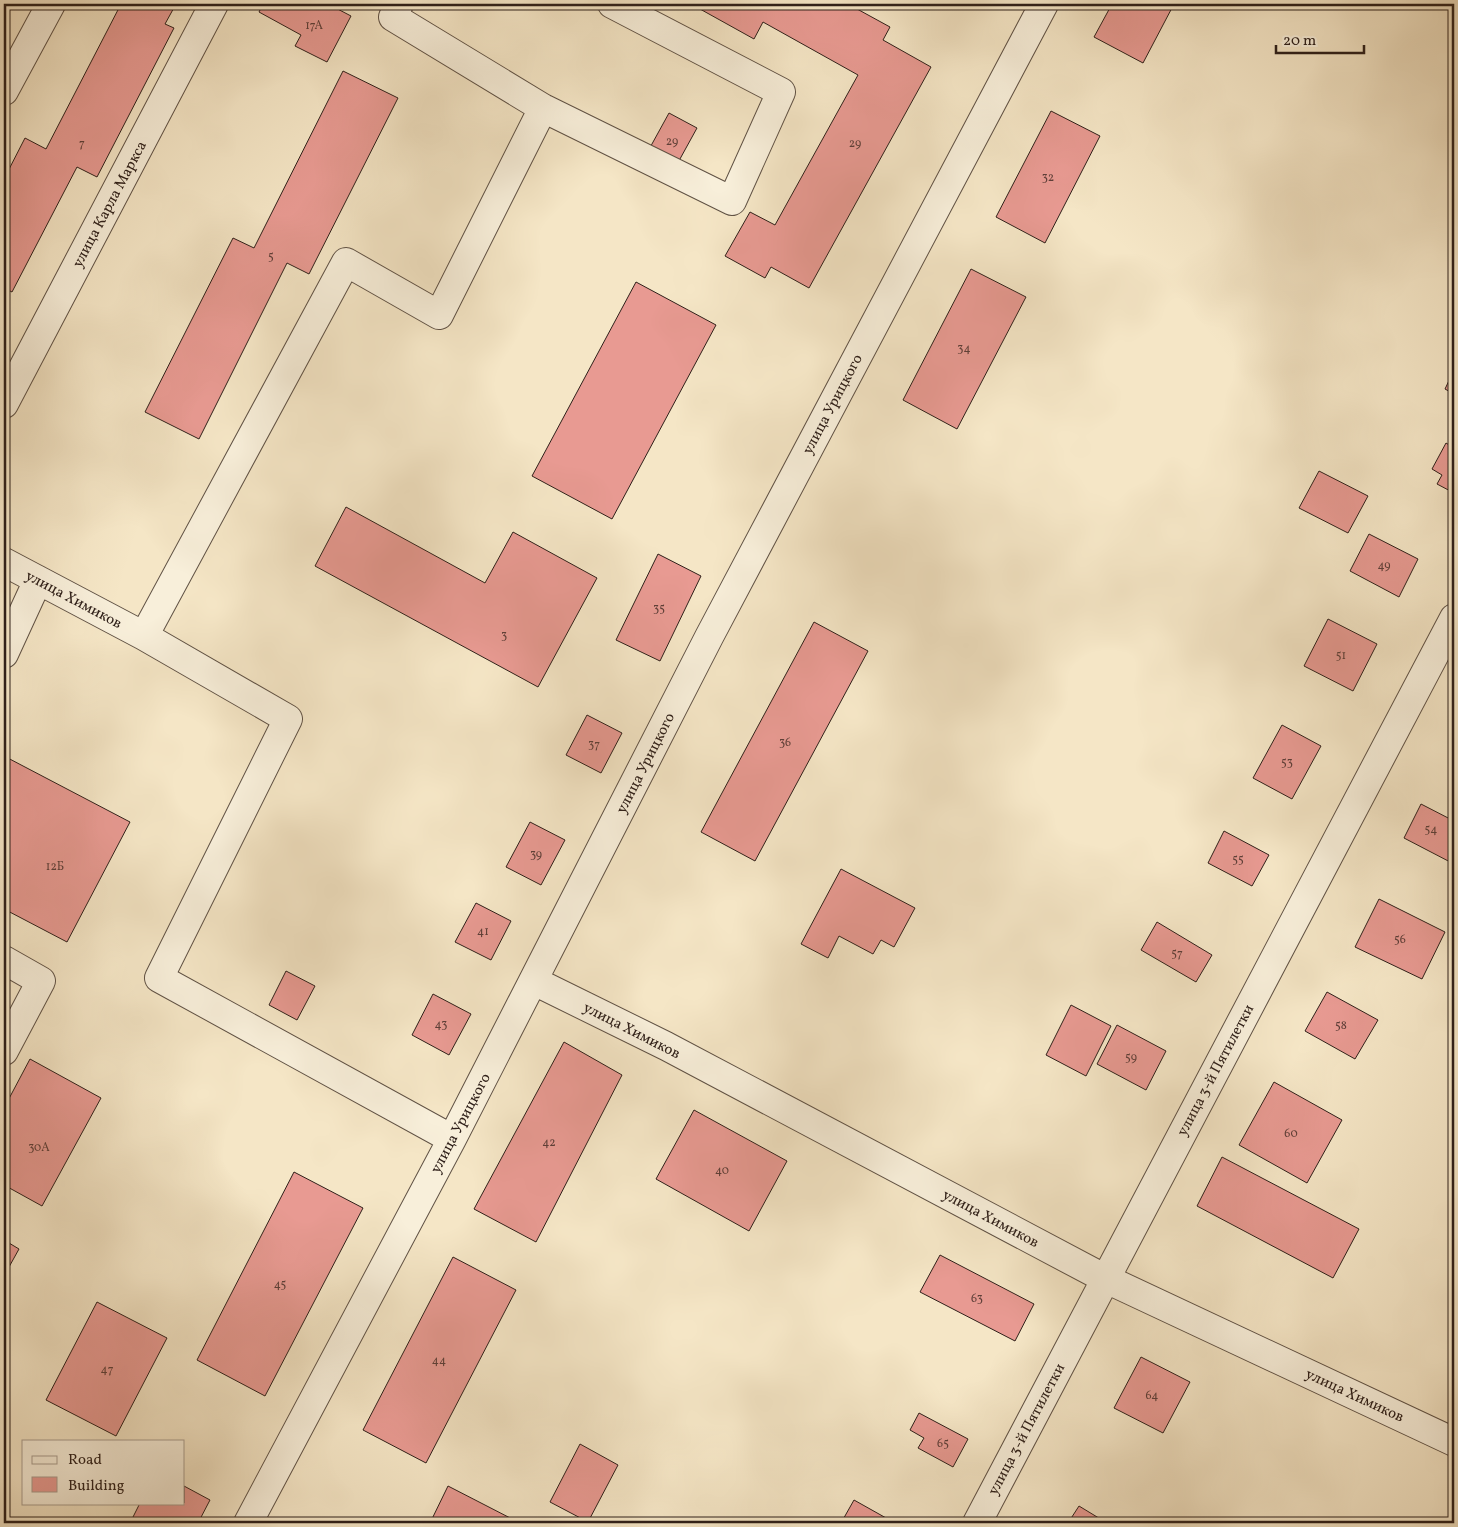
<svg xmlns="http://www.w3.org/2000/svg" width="1458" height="1527" font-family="Vollkorn,serif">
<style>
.building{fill:#e89a92;stroke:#2f201a}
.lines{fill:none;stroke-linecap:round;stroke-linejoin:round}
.minor-casing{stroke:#605245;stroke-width:30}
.minor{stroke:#f8efda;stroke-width:28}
.labels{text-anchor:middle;stroke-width:5;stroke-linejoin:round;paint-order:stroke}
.number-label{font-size:12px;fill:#5d3e38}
.street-label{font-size:15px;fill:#2f201a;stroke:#f8efda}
</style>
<rect width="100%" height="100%" fill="#f5e6c6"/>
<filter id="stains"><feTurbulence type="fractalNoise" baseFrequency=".004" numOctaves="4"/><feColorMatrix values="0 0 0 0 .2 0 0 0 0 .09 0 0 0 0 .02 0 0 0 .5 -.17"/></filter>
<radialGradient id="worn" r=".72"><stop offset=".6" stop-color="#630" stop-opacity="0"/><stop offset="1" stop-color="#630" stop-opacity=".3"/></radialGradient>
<!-- building -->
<path class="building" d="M 121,4 L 176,4 L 165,24 L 174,28 L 97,177 L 77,167 L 12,292 L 4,288 L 4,179 L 25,138 L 46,149 Z
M 263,4 L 328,4 L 351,16 L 327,62 L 295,46 L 301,35 L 259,12 Z
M 702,4 L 848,4 L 890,27 L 883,40 L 931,67 L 809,288 L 771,267 L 765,278 L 725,256 L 750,212 L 775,225 L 858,75 L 763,22 L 754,39 L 700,9 Z
M 1112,4 L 1174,4 L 1143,63 L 1094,37 Z
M 343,71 L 398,98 L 309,274 L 287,263 L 199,439 L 145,412 L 233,238 L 254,248 Z
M 1051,111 L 1100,136 L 1045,243 L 996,217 Z
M 669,113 L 697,128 L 675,168 L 647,153 Z
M 971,269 L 1026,297 L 957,429 L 903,400 Z
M 636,282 L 716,325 L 612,519 L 532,476 Z
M 1454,370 L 1454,394 L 1445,389 Z
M 1446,443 L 1454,448 L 1454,493 L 1437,484 L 1442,475 L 1432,469 Z
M 1319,471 L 1368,496 L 1348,533 L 1299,508 Z
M 346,507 L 485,583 L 513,532 L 597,578 L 538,687 L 315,566 Z
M 1369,534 L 1418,559 L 1399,597 L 1350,571 Z
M 658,554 L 701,576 L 660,661 L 616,640 Z
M 1328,619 L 1377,644 L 1353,691 L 1304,666 Z
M 814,622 L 868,651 L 755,861 L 701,832 Z
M 587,715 L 622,733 L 601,773 L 566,755 Z
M 1282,725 L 1321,746 L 1292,799 L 1253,778 Z
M 4,756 L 130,822 L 67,942 L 4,909 Z
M 1421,804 L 1454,821 L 1454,864 L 1404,838 Z
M 530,822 L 565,840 L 541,885 L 506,867 Z
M 1224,831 L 1269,855 L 1252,886 L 1208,863 Z
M 841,869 L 915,908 L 894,947 L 881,940 L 873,954 L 839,936 L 828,958 L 801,944 Z
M 1379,899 L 1445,932 L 1422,979 L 1355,947 Z
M 476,903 L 511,921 L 491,960 L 455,942 Z
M 1157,922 L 1212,955 L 1196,982 L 1141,950 Z
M 286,971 L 315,986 L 297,1020 L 269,1005 Z
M 1327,992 L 1378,1020 L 1355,1059 L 1305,1031 Z
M 433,994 L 471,1014 L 449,1055 L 412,1035 Z
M 1071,1005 L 1111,1026 L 1086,1076 L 1046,1055 Z
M 1117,1025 L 1166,1051 L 1146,1090 L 1097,1064 Z
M 564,1042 L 622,1075 L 536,1242 L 474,1209 Z
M 30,1059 L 101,1098 L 42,1206 L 4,1185 L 4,1108 Z
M 1274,1082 L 1342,1120 L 1307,1183 L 1239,1145 Z
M 694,1110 L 787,1161 L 749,1231 L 656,1179 Z
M 1222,1157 L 1359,1229 L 1333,1278 L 1197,1206 Z
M 294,1172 L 363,1208 L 265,1396 L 197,1360 Z
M 4,1240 L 19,1249 L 4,1276 Z
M 940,1255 L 1034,1304 L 1015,1341 L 920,1292 Z
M 453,1257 L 516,1290 L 426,1463 L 363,1430 Z
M 97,1302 L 167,1338 L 116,1436 L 46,1400 Z
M 1141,1357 L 1190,1382 L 1163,1433 L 1114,1408 Z
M 919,1413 L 968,1439 L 953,1467 L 918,1448 L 924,1438 L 910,1430 Z
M 580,1444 L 618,1465 L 588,1522 L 550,1502 Z
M 184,1486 L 210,1500 L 198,1523 L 130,1523 L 140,1503 L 184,1503 Z
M 448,1486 L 516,1521 L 514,1523 L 430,1523 Z
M 854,1500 L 895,1523 L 841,1523 Z
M 1079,1506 L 1107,1523 L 1068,1523 Z"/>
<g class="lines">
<!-- minor casing -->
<g class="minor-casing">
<path id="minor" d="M 399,4 L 393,17 L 543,108 L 732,201 L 781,92 L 612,4
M 4,91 L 51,4
M 4,404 L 214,4
M 4,562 L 144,636
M 4,654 L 38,580
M 4,960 L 41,981 L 4,1051
M 534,981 L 666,1046 L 1104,1278 L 1454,1442
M 452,1139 L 159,978 L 288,719 L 144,636 L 346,262 L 439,315 L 543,108
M 248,1523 L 452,1139 L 709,637 L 1044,4
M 977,1523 L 1454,618"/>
</g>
<!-- minor -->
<use href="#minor" class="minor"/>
</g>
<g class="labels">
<!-- number labels -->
<g class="number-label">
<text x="314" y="29">17А</text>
<text x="672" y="145">29</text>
<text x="82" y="147">7</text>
<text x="855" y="147">29</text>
<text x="1048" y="181">32</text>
<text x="271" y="260">5</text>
<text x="964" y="352">34</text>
<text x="1384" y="569">49</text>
<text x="659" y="612">35</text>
<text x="504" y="639">3</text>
<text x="1341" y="659">51</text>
<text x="785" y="746">36</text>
<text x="594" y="748">37</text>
<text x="1287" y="766">53</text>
<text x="1431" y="833">54</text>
<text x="536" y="858">39</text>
<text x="1238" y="863">55</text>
<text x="55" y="870">12Б</text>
<text x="483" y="935">41</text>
<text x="1400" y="943">56</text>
<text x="1177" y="957">57</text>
<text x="441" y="1028">43</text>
<text x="1341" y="1029">58</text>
<text x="1131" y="1061">59</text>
<text x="1291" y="1137">60</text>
<text x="549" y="1146">42</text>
<text x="39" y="1151">30А</text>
<text x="722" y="1174">40</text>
<text x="280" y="1288">45</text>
<text x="977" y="1302">63</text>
<text x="439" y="1364">44</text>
<text x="107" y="1373">47</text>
<text x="1152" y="1399">64</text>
<text x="943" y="1447">65</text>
</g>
<!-- street labels -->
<g class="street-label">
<text transform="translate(109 204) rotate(-62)" y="5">улица Карла Маркса</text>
<text transform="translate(832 404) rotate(-62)" y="5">улица Урицкого</text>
<text transform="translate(74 599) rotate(28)" y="5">улица Химиков</text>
<text transform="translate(645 763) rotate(-63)" y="5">улица Урицкого</text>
<text transform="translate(632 1030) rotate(27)" y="5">улица Химиков</text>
<text transform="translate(1215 1070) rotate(-62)" y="5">улица 3-й Пятилетки</text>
<text transform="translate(460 1123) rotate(-62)" y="5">улица Урицкого</text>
<text transform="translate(991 1218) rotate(28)" y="5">улица Химиков</text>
<text transform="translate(1355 1395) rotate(25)" y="5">улица Химиков</text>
<text transform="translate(1026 1429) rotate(-62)" y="5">улица 3-й Пятилетки</text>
</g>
</g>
<!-- margin -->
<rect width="1458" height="1527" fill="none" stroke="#f5e6c6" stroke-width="20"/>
<rect x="5" y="5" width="1448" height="1517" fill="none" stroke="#2f201a" stroke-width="2.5"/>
<rect x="10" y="10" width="1438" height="1507" fill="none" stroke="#2f201a"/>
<!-- legend -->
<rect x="22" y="1440" width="162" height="65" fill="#f8efda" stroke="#a89c8d"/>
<rect x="32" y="1456" width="25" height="8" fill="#f8efda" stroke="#a89c8d"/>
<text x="68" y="1464" font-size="15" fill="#2f201a">Road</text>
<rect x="32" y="1477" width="25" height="15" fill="#e89a92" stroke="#a89c8d"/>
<text x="68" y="1490" font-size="15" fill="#2f201a">Building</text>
<!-- scale -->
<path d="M1276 45v8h88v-8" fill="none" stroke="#2f201a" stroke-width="2.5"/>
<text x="1283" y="45" font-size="15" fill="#2f201a" stroke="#f8efda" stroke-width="4" paint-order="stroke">20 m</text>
<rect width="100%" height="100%" filter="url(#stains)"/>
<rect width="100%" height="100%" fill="url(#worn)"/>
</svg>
